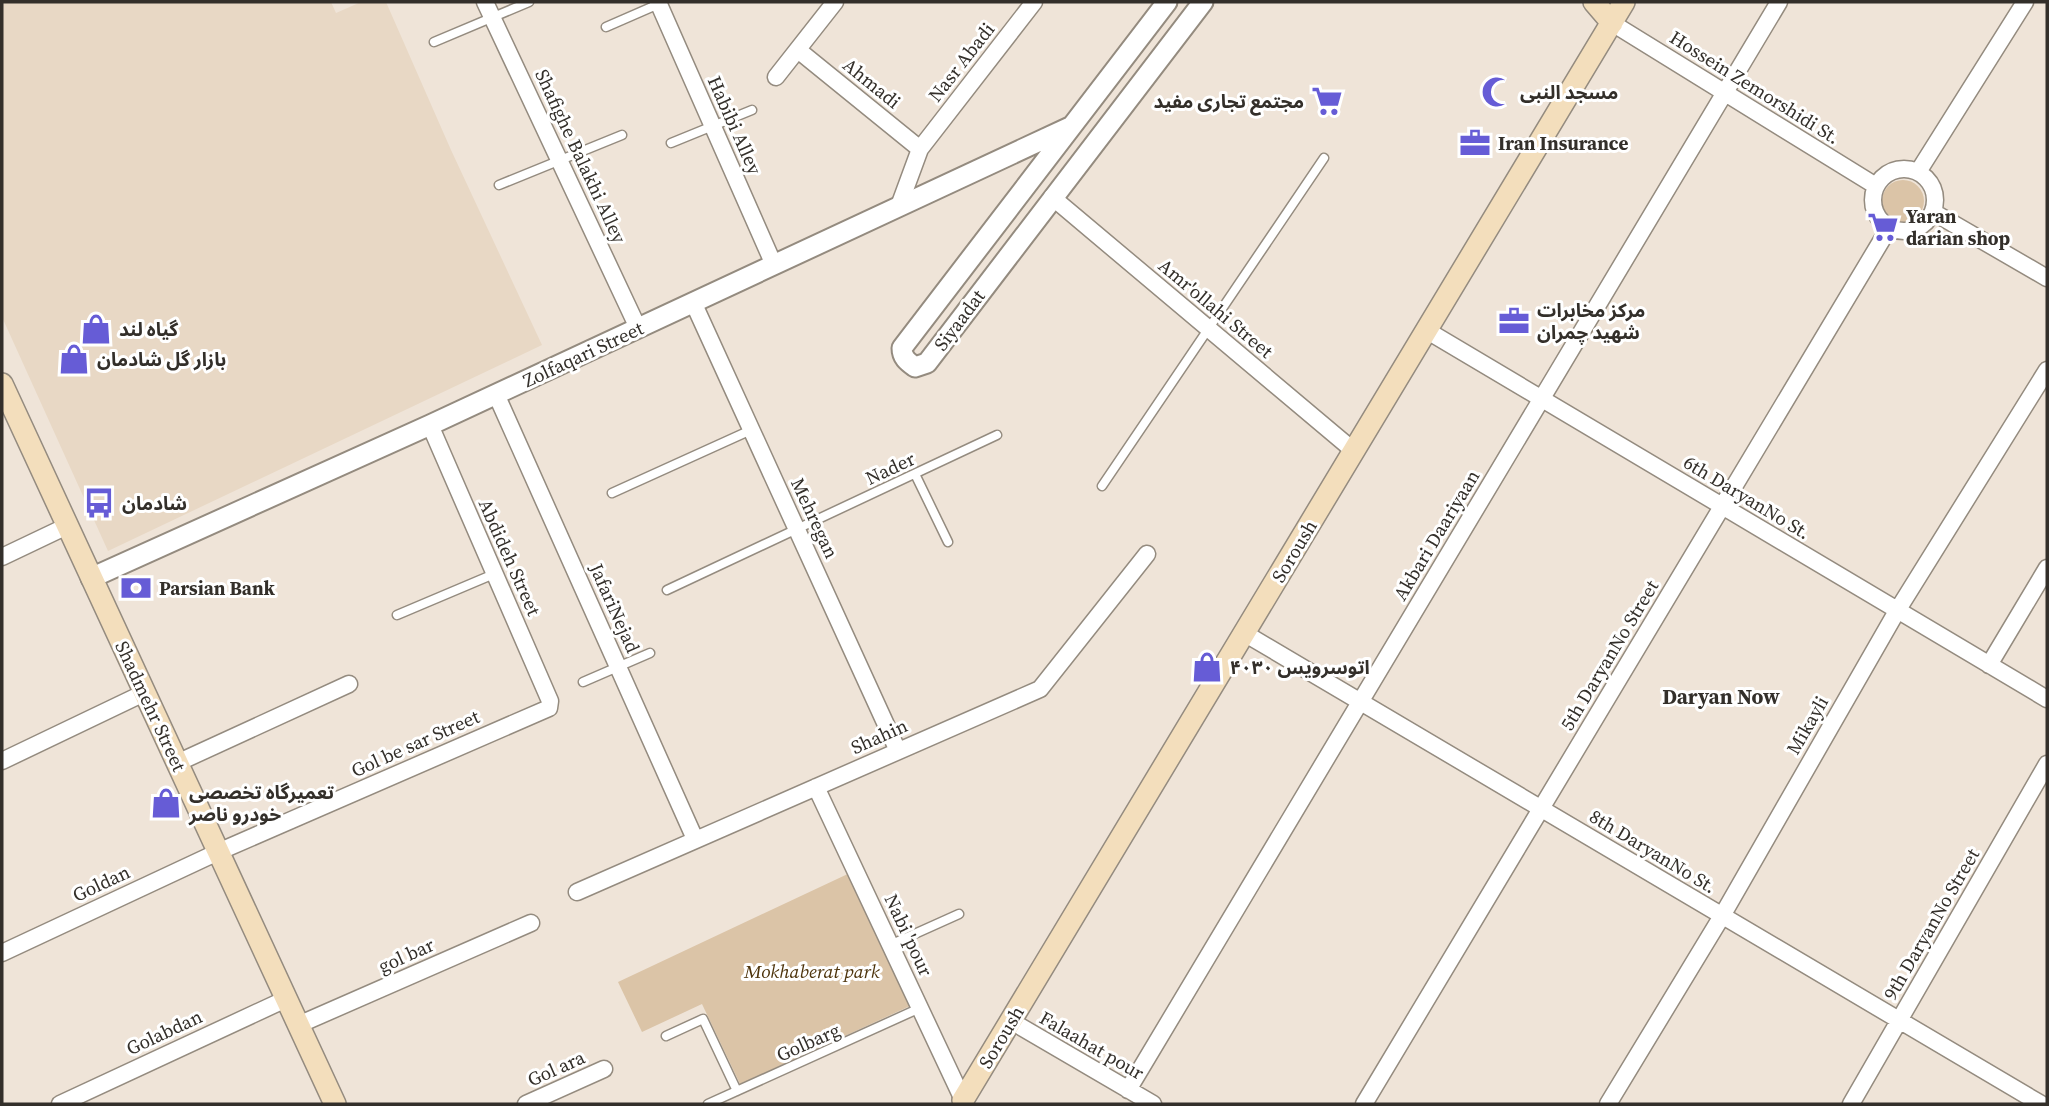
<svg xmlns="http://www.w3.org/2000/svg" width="2049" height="1106" font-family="'Source Serif 4','Noto Sans Arabic',serif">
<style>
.built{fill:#e8d8c5}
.green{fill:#dbc4a7}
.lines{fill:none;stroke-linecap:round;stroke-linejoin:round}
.service-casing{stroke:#948b7f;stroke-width:11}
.minor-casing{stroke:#948b7f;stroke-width:19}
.tertiary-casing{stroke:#948b7f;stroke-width:23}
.secondary-casing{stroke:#948b7f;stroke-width:24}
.service{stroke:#fff;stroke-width:8}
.minor{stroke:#fff;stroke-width:16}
.tertiary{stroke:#fff;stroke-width:19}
.secondary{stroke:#f3debc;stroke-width:21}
.labels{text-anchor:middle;stroke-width:6;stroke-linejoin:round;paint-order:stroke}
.street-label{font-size:19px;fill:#332f2a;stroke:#fff}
.poi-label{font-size:19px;font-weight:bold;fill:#332f2a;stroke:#fff;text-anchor:start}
.park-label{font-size:19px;font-style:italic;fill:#4d330b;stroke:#fff}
.neighbourhood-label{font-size:21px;font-weight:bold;fill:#332f2a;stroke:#fff}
</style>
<rect width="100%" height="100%" fill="#efe4d8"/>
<!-- built -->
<path class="built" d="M 2,2 L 331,2 L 336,13 L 361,2 L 386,2 L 451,150 L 542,345 L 108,551 L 2,317 Z"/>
<!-- green -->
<path class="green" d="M1882 201a21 21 0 1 1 42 0a21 21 0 1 1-42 0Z
M 852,872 L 910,1006 L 740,1084 L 702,1004 L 642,1032 L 618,982 Z"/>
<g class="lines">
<!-- service casing -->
<g class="service-casing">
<path id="service" d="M 606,27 L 661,3
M 434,42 L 529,2
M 671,143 L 752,110
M 499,185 L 622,135
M 915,474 L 948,542
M 1102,486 L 1324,158
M 612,493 L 751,430
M 667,590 L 997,435
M 397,615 L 494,574
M 583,682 L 650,653
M 890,945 L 959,914
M 666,1036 L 703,1019 L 737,1091
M 708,1104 L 920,1008"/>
</g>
<!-- minor casing -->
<g class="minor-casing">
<path id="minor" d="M 485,2 L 638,328
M 658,2 L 774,265
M 1612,23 L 1876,186
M 798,50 L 920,149
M 776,77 L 835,2
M1873 200a31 31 0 1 1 62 0a31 31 0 1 1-62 0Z
M 1918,172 L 2025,2
M 1052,197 L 1354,451
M 899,206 L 920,149 L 1034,2
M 1933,212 L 2047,278
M 693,302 L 898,751
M 1426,330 L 2047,699
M 496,394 L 695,839
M 2,557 L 67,526
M 1244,633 L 2041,1104
M 1989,665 L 2047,568
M 2,761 L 144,693
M 177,763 L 349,684
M 816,787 L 965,1104
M 577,892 L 1040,689 L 1147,554
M 2,953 L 218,852 L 549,708 L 550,701 L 430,425
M 1011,1021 L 1153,1104
M 298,1025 L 531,923
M 1128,1090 L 1779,2
M 60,1104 L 286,999
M 526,1104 L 604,1069
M 1364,1104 L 1889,228
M 1608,1104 L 1722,916 L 1897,611 L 2047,370
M 1851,1104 L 2047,764"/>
</g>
<!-- tertiary casing -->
<g class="tertiary-casing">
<path id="tertiary" d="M 1167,2 L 902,348 C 902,358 908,362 915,367 L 927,363 L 1203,2
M 91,578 L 430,425 L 1072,126"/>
</g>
<!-- secondary casing -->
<g class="secondary-casing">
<path id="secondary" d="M 1594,2 L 1612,23
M 2,384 L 335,1104
M 963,1100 L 1624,2"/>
</g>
<!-- service -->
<use href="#service" class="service"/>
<!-- minor -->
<use href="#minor" class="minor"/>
<!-- tertiary -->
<use href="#tertiary" class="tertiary"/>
<!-- secondary -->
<use href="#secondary" class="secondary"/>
</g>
<!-- icons -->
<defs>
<g id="mosque-bare" transform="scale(2.415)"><path d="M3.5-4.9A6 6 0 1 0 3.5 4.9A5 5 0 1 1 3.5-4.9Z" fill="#665cd6" stroke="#fff" stroke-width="2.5" paint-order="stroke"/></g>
<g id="supermarket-bare" transform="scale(2.415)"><path d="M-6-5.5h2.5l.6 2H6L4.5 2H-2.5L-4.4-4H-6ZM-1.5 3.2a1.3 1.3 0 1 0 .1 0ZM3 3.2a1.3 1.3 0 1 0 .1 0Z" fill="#665cd6" stroke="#fff" stroke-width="2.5" paint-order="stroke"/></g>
<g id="office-bare" transform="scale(2.415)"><path d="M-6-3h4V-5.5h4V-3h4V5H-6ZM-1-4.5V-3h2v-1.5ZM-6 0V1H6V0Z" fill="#665cd6" stroke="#fff" stroke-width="2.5" paint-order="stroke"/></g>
<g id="shop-bare" transform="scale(2.415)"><path d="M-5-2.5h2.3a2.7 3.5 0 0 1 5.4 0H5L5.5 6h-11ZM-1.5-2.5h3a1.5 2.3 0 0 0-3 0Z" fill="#665cd6" stroke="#fff" stroke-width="2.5" paint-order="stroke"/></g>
<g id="bus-bare" transform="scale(2.415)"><path d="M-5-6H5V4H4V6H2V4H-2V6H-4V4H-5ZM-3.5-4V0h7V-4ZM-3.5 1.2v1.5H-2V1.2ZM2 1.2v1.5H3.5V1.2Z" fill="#665cd6" stroke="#fff" stroke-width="2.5" paint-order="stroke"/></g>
<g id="bank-bare" transform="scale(2.415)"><path d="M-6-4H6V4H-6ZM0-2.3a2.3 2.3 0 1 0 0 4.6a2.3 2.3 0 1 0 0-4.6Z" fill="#665cd6" stroke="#fff" stroke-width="2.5" paint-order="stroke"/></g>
</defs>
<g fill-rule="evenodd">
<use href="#mosque-bare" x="1497" y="92"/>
<use href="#supermarket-bare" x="1327" y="101"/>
<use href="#office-bare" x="1475" y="143"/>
<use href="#supermarket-bare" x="1883" y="227"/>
<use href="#office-bare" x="1514" y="321"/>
<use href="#shop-bare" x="96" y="329"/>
<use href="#shop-bare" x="74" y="359"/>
<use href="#bus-bare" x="99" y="503"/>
<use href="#bank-bare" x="136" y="588"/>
<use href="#shop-bare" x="1207" y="667"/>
<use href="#shop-bare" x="166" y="803"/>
</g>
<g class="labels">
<!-- street labels -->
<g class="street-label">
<text transform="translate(961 62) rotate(-52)" y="7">Nasr Abadi</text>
<text transform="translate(872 83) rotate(39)" y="7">Ahmadi</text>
<text transform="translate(1755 87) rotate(32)" y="7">Hossein Zemorshidi St.</text>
<text transform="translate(735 125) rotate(66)" y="7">Habibi Alley</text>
<text transform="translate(581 156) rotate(65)" y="7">Shafighe Balakhi Alley</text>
<text transform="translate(1216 308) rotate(40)" y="7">Amr'ollahi Street</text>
<text transform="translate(959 320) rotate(-53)" y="7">Siyaadat</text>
<text transform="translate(583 354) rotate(-25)" y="7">Zolfaqari Street</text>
<text transform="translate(890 468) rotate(-25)" y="7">Nader</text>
<text transform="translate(1747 497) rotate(31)" y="7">6th DaryanNo St.</text>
<text transform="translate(815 518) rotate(65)" y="7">Mehregan</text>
<text transform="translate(1436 535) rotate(-59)" y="7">Akbari Daariyaan</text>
<text transform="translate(1294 551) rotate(-59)" y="7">Soroush</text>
<text transform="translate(510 557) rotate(66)" y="7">Abdideh Street</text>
<text transform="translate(615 608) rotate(66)" y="7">JafariNejad</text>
<text transform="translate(1609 655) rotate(-59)" y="7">5th DaryanNo Street</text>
<text transform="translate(151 706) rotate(65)" y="7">Shadmehr Street</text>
<text transform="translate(1807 725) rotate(-60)" y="7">Mikayli</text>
<text transform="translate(879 736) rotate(-24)" y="7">Shahin</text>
<text transform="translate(415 743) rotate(-24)" y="7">Gol be sar Street</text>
<text transform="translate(1653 851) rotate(31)" y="7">8th DaryanNo St.</text>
<text transform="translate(101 883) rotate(-25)" y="7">Goldan</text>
<text transform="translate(1931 924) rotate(-60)" y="7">9th DaryanNo Street</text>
<text transform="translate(909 935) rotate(65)" y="7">Nabi 'pour</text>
<text transform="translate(406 955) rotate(-24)" y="7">gol bar</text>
<text transform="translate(164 1032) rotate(-25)" y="7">Golabdan</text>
<text transform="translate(1001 1037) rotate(-59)" y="7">Soroush</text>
<text transform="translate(808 1042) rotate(-24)" y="7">Golbarg</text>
<text transform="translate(1092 1045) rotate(30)" y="7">Falaahat pour</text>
<text transform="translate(556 1068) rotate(-24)" y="7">Gol ara</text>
</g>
<!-- poi labels -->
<g class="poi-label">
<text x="1520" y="99">مسجد النبی</text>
<text x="1304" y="108" text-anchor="end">مجتمع تجاری مفید</text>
<text x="1498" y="150">Iran Insurance</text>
<text x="1906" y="223">Yaran<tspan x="1906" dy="22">darian shop</tspan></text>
<text x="1537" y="317">مرکز مخابرات<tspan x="1537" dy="22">شهید چمران</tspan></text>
<text x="119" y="336">گیاه لند</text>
<text x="97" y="366">بازار گل شادمان</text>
<text x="122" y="510">شادمان</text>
<text x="159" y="595">Parsian Bank</text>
<text x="1230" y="674">اتوسرویس ۴۰۳۰</text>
<text x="189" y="799">تعمیرگاه تخصصی<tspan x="189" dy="22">خودرو ناصر</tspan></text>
</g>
<!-- park labels -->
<g class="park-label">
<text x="812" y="978">Mokhaberat park</text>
</g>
<!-- neighbourhood labels -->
<g class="neighbourhood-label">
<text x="1721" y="704">Daryan Now</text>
</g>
</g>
<!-- border -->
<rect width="2049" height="1106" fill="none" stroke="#332f2a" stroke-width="7"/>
</svg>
